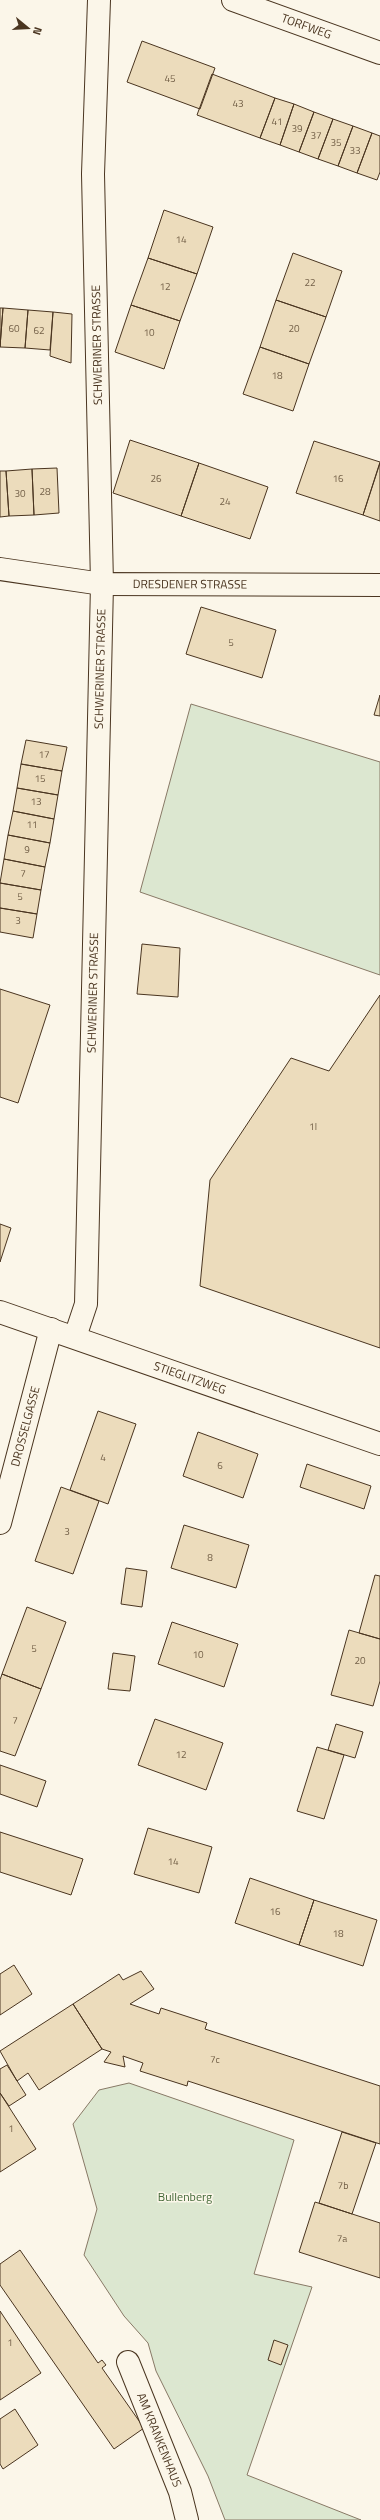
<svg xmlns="http://www.w3.org/2000/svg" width="380" height="2520" font-family="'Titillium Web',sans-serif">
<style>
.green{fill:#dce7d0;stroke:#887966}
.building{fill:#ecdcbc;stroke:#4a3520}
.lines{fill:none;stroke-linecap:round;stroke-linejoin:round}
.minor-casing{stroke:#4a3520;stroke-width:24}
.minor{stroke:#fbf6e9;stroke-width:22}
.labels{text-anchor:middle;stroke-width:3;stroke-linejoin:round;paint-order:stroke}
.number-label{font-size:10px;fill:#725f47}
.street-label{font-size:12px;fill:#4a3520;stroke:#fbf6e9}
.park-label{font-size:12px;fill:#436837;stroke:#fbf6e9}
</style>
<rect width="100%" height="100%" fill="#fbf6e9"/>
<!-- green -->
<path class="green" d="M 191,704 L 380,762 L 380,975 L 140,892 Z
M 129,2083 L 294,2140 L 254,2274 L 312,2287 L 247,2475 L 361,2520 L 225,2520 L 208,2476 L 156,2371 L 148,2343 L 124,2316 L 84,2255 L 97,2209 L 73,2124 L 99,2090 Z"/>
<!-- building -->
<path class="building" d="M 142,41 L 215,68 L 200,109 L 127,82 Z
M 212,74 L 275,98 L 260,138 L 197,115 Z
M 275,98 L 294,104 L 280,145 L 260,138 Z
M 294,104 L 314,112 L 299,152 L 280,145 Z
M 314,112 L 333,119 L 318,159 L 299,152 Z
M 333,119 L 353,126 L 338,166 L 318,159 Z
M 353,126 L 372,133 L 357,173 L 338,166 Z
M 372,133 L 380,136 L 380,172 L 377,180 L 357,173 Z
M 164,210 L 213,227 L 197,274 L 148,258 Z
M 293,253 L 342,271 L 326,317 L 276,300 Z
M 148,258 L 197,274 L 180,321 L 131,305 Z
M 276,300 L 326,317 L 309,364 L 260,347 Z
M 131,305 L 180,321 L 164,369 L 115,352 Z
M 0,308 L 3,308 L 0,347 Z
M 3,308 L 28,310 L 25,348 L 0,347 Z
M 28,310 L 53,312 L 50,350 L 25,348 Z
M 53,312 L 72,314 L 71,363 L 50,356 Z
M 260,347 L 309,364 L 293,411 L 243,394 Z
M 130,440 L 199,463 L 181,516 L 113,493 Z
M 314,441 L 380,462 L 363,515 L 296,493 Z
M 199,463 L 268,487 L 250,539 L 181,516 Z
M 380,463 L 380,521 L 363,515 Z
M 57,468 L 59,513 L 34,515 L 32,469 Z
M 32,469 L 34,515 L 9,516 L 6,471 Z
M 0,471 L 6,471 L 9,516 L 0,517 Z
M 201,607 L 276,630 L 262,678 L 186,654 Z
M 380,695 L 380,716 L 374,715 Z
M 26,740 L 67,747 L 62,771 L 21,764 Z
M 21,764 L 62,771 L 58,795 L 17,788 Z
M 17,788 L 58,795 L 54,819 L 13,811 Z
M 13,811 L 54,819 L 50,843 L 8,835 Z
M 8,835 L 50,843 L 45,867 L 4,859 Z
M 4,859 L 45,867 L 41,890 L 0,883 Z
M 0,883 L 41,890 L 37,914 L 0,908 Z
M 0,908 L 37,914 L 33,938 L 0,932 Z
M 142,944 L 180,948 L 178,997 L 137,994 Z
M 0,989 L 50,1005 L 18,1103 L 0,1097 Z
M 380,995 L 380,1348 L 200,1286 L 210,1180 L 291,1058 L 329,1071 Z
M 0,1224 L 11,1228 L 0,1262 Z
M 98,1411 L 136,1424 L 108,1504 L 70,1490 Z
M 198,1432 L 258,1454 L 243,1498 L 183,1476 Z
M 307,1464 L 371,1486 L 364,1509 L 300,1487 Z
M 61,1487 L 99,1501 L 73,1574 L 35,1561 Z
M 184,1525 L 249,1545 L 236,1588 L 171,1568 Z
M 126,1568 L 147,1571 L 142,1607 L 121,1604 Z
M 375,1575 L 380,1576 L 380,1639 L 359,1633 Z
M 27,1607 L 66,1622 L 41,1689 L 2,1674 Z
M 172,1622 L 238,1644 L 224,1687 L 158,1664 Z
M 349,1630 L 380,1639 L 380,1681 L 373,1706 L 331,1695 Z
M 113,1653 L 135,1656 L 130,1691 L 108,1689 Z
M 2,1674 L 41,1689 L 15,1756 L 0,1751 L 0,1680 Z
M 155,1719 L 223,1743 L 206,1790 L 138,1765 Z
M 336,1724 L 363,1732 L 355,1758 L 328,1750 Z
M 317,1747 L 344,1755 L 324,1819 L 297,1811 Z
M 0,1765 L 46,1781 L 37,1807 L 0,1794 Z
M 148,1828 L 212,1847 L 199,1893 L 134,1874 Z
M 0,1832 L 83,1859 L 71,1895 L 0,1872 Z
M 250,1878 L 314,1900 L 299,1945 L 235,1923 Z
M 314,1900 L 377,1920 L 363,1966 L 299,1945 Z
M 14,1965 L 32,1994 L 0,2015 L 0,1974 Z
M 141,1971 L 154,1989 L 130,2004 L 159,2014 L 161,2008 L 207,2023 L 205,2029 L 380,2086 L 380,2144 L 188,2081 L 187,2086 L 140,2071 L 143,2063 L 123,2056 L 125,2067 L 104,2062 L 111,2052 L 102,2049 L 73,2004 L 119,1974 L 123,1980 Z
M 73,2004 L 102,2049 L 39,2090 L 28,2073 L 17,2081 L 0,2051 Z
M 7,2065 L 26,2095 L 9,2106 L 0,2093 L 0,2069 Z
M 0,2093 L 36,2149 L 0,2172 Z
M 342,2132 L 376,2143 L 352,2214 L 319,2203 Z
M 315,2202 L 380,2223 L 380,2278 L 299,2252 Z
M 20,2250 L 98,2363 L 102,2360 L 106,2365 L 102,2368 L 144,2428 L 114,2449 L 0,2285 L 0,2264 Z
M 0,2311 L 41,2373 L 0,2400 Z
M 274,2340 L 288,2345 L 281,2365 L 268,2360 Z
M 15,2409 L 38,2445 L 3,2469 L 0,2464 L 0,2419 Z"/>
<g class="lines">
<!-- minor casing -->
<g class="minor-casing">
<g id="minor">
<path id="s1" d="M 233,0 L 380,53"/>
<path id="s2" d="M 0,569 L 102,584 L 380,585"/>
<path id="s3" d="M 0,1312 L 380,1444"/>
<path id="s4" d="M 75,1337 L 86,1304 L 102,584 L 93,174 L 99,0"/>
<path id="s5" d="M 0,1523 L 51,1329"/>
<path id="s6" d="M 128,2362 L 180,2492 L 187,2520"/>
</g>
</g>
<!-- minor -->
<use href="#minor" class="minor"/>
</g>
<g class="labels">
<!-- number labels -->
<g class="number-label">
<text x="170" y="82">45</text>
<text x="238" y="107">43</text>
<text x="277" y="125">41</text>
<text x="297" y="132">39</text>
<text x="316" y="139">37</text>
<text x="336" y="146">35</text>
<text x="355" y="154">33</text>
<text x="181" y="243">14</text>
<text x="310" y="286">22</text>
<text x="165" y="290">12</text>
<text x="14" y="332">60</text>
<text x="294" y="332">20</text>
<text x="39" y="334">62</text>
<text x="149" y="336">10</text>
<text x="277" y="379">18</text>
<text x="156" y="482">26</text>
<text x="338" y="482">16</text>
<text x="45" y="495">28</text>
<text x="20" y="497">30</text>
<text x="225" y="505">24</text>
<text x="231" y="646">5</text>
<text x="44" y="758">17</text>
<text x="40" y="782">15</text>
<text x="36" y="805">13</text>
<text x="32" y="828">11</text>
<text x="27" y="853">9</text>
<text x="23" y="877">7</text>
<text x="20" y="900">5</text>
<text x="18" y="924">3</text>
<text x="313" y="1130">1l</text>
<text x="103" y="1461">4</text>
<text x="220" y="1469">6</text>
<text x="67" y="1535">3</text>
<text x="210" y="1561">8</text>
<text x="34" y="1652">5</text>
<text x="198" y="1658">10</text>
<text x="360" y="1664">20</text>
<text x="15" y="1724">7</text>
<text x="181" y="1758">12</text>
<text x="173" y="1865">14</text>
<text x="275" y="1915">16</text>
<text x="338" y="1937">18</text>
<text x="215" y="2063">7c</text>
<text x="11" y="2132">1</text>
<text x="343" y="2189">7b</text>
<text x="342" y="2242">7a</text>
<text x="10" y="2346">1</text>
</g>
<!-- street labels -->
<g class="street-label">
<text dy="4" stroke="none"><textPath href="#s1" startOffset="78">TORFWEG</textPath></text>
<text transform="translate(97 345) rotate(-91)" y="4">SCHWERINER STRASSE</text>
<text dy="4" stroke="none"><textPath href="#s2" startOffset="191">DRESDENER STRASSE</textPath></text>
<text dy="4" stroke="none"><textPath href="#s4" startOffset="670">SCHWERINER STRASSE</textPath></text>
<text dy="4" stroke="none"><textPath href="#s4" startOffset="346">SCHWERINER STRASSE</textPath></text>
<text dy="4" stroke="none"><textPath href="#s3" startOffset="201">STIEGLITZWEG</textPath></text>
<text dy="4" stroke="none"><textPath href="#s5" startOffset="100">DROSSELGASSE</textPath></text>
<text dy="4" stroke="none"><textPath href="#s6" startOffset="84">AM KRANKENHAUS</textPath></text>
</g>
<!-- park labels -->
<g class="park-label">
<text x="185" y="2201">Bullenberg</text>
</g>
</g>
<!-- north arrow -->
<g transform="translate(28 28) rotate(108)" stroke="#fbf6e9" stroke-width="3" paint-order="stroke">
<path d="M0-3L7 15L0 10L-7 15Z" fill="#4a3520"/>
<text y="-6" font-size="11" font-weight="bold" text-anchor="middle" fill="#4a3520">N</text>
</g>
</svg>
